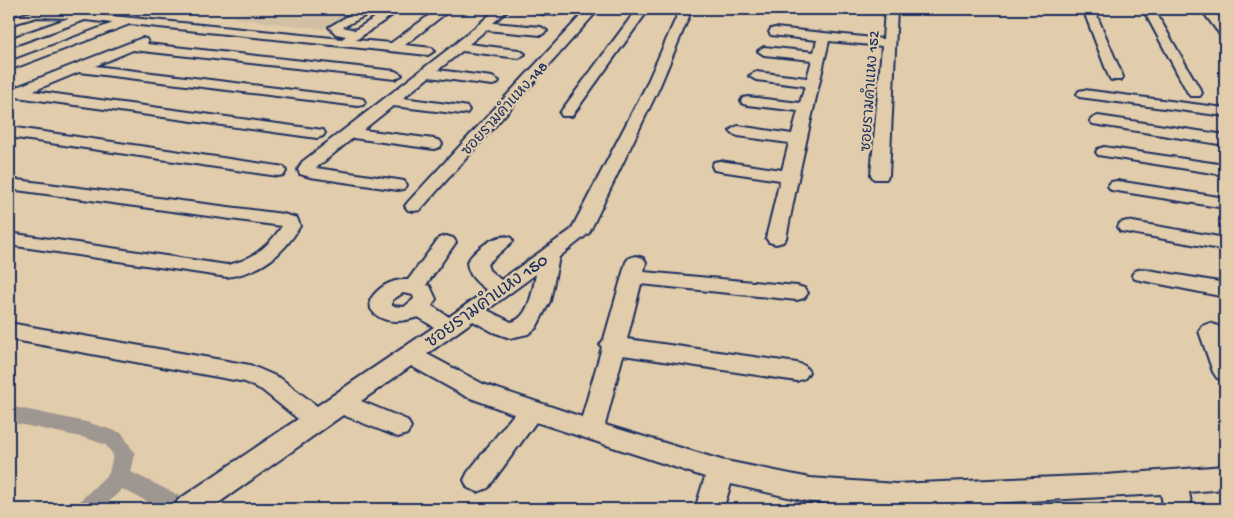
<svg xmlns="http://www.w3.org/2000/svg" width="1234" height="518" font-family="'Gochi Hand','Playpen Sans Thai',sans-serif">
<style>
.built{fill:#d2c0a5}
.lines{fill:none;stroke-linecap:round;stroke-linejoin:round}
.canal{fill:#9e9691;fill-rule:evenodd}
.minor-casing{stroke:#1b2f5e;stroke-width:4}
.minor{fill:#e1ccab;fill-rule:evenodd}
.labels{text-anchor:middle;stroke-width:4.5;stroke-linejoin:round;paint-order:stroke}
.far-street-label{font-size:15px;fill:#1b2f5e;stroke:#e1ccab}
.street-label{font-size:18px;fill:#1b2f5e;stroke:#e1ccab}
</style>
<rect width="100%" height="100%" fill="#e1ccab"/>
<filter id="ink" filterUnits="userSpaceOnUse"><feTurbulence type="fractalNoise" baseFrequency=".02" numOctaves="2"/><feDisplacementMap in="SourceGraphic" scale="10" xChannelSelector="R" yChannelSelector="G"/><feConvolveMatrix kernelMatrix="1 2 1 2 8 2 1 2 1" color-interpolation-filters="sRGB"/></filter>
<g filter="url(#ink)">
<!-- built -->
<path class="built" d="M 252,9 L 356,9 L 324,29 L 232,18 Z"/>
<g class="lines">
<!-- canal -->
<path class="canal" d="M 9,406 L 86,422 L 122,433 L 135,454 L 131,472 L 182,497 L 186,504 L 183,509 L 162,509 L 122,489 L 102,509 L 75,509 L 79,502 L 109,473 L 113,455 L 106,445 L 86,438 L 9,422 Z"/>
<!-- minor casing -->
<g class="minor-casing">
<path id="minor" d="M 360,9 L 378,9 L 343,27 L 355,30 L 389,9 L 401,9 L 356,40 L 391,43 L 438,9 L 451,9 L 405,45 L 432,48 L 434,51 L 428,55 L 130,24 L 9,70 L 9,62 L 113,23 L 85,20 L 9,47 L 9,39 L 69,18 L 37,17 L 9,25 L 9,18 L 36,11 L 52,10 L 342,39 L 346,36 L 336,34 L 329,27 Z
M 497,9 L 509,9 L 493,23 L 541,27 L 547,31 L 541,35 L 486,30 L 469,44 L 519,50 L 525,54 L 519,58 L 462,51 L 438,70 L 492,77 L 499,81 L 497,84 L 492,85 L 429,77 L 403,98 L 462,106 L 467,107 L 469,110 L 467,113 L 462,114 L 393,106 L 363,130 L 434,139 L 440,141 L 442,144 L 440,147 L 434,149 L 353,138 L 316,168 L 398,180 L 404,181 L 407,185 L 404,189 L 398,190 L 310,177 L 300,174 L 298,170 L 302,162 L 455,44 Z
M 528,9 L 564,9 L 566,11 C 559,17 535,15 528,9 Z
M 587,9 L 599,9 L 420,210 L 414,211 L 408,210 L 405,206 L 408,202 Z
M 637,9 L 649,9 L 572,116 L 562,116 L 560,113 L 562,110 Z
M 680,9 L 692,9 L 659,88 L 589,233 L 559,257 L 550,301 L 536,328 L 528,334 L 510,338 L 493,332 L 473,321 L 427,354 L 483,384 L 582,417 L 602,347 L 600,345 L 604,339 L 626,262 L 629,258 L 636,256 L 643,258 L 646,262 L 644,272 L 797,286 L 804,288 L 808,293 L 804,298 L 797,300 L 641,284 L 627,339 L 797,363 L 805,366 L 809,372 L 805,378 L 797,381 L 623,355 L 605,425 L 721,460 L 810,478 L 896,484 L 1105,475 L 1225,466 L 1225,489 L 1189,492 L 1192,509 L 1164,509 L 1161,494 L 896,508 L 810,502 L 731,484 L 723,509 L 695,509 L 705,477 L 536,422 L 488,488 L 478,492 L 468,488 L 464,480 L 468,472 L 514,414 L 465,396 L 411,366 L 361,401 L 407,420 L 411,427 L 407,434 L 398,437 L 343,415 L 210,509 L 174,509 L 178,500 L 298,419 L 262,390 L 245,382 L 9,339 L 9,323 L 250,365 L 280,378 L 317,406 L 434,327 L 418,317 C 403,322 381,325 371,309 L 370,300 C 379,286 392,279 408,280 L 439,238 L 446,236 L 453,238 L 456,242 L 426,285 L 430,286 L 436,299 L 432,306 L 449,317 L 487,290 C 477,283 468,275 467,262 C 475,250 495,233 510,237 L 513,241 L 487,264 L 489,270 L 501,280 L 571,230 L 645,88 ZM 536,274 C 533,289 529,319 511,322 L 487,310 ZM 403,293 L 413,295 L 414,299 L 404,307 L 392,306 L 392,300 Z
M 885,9 L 897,9 L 889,175 L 886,179 L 874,179 L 871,175 L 882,46 L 829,41 C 814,105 799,171 786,238 L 783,242 L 776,244 L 769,242 L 766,238 L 780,180 L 720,171 L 714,170 L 712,166 L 714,162 L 720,161 L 782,170 L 789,143 L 738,136 L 733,134 L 730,131 L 733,128 L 738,126 L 792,134 L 798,111 L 748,105 L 743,104 L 741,101 L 743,98 L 748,97 L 800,103 L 805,86 L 756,80 L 749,76 L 756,72 L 807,78 L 812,60 L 764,55 L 758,51 L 764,47 L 814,52 L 817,40 L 771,35 L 769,32 L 771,29 L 775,28 L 883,39 Z
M 1083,9 L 1094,9 L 1123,77 L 1121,80 L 1111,80 L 1109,77 Z
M 1143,9 L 1154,9 L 1202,93 L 1200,96 L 1190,96 L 1188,93 Z
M 1201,9 L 1213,9 L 1225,25 L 1225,37 L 1221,36 Z
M 142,38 L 146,39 L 148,42 L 147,44 L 395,71 L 402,75 L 395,79 L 133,50 L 95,66 L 358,98 L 363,99 L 365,102 L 363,105 L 358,106 L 79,72 L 33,91 L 323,130 L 325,133 L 323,136 L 317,138 L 9,96 L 9,90 Z
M 1084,90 L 1225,108 L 1225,116 L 1079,97 L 1077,94 L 1079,91 Z
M 1098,116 L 1225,135 L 1225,145 L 1093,124 L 1090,121 L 1093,118 Z
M 9,127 L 278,166 L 284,167 L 286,171 L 284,175 L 278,176 L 9,137 Z
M 1104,147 L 1225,165 L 1225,175 L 1098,155 L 1096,152 L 1098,149 Z
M 9,179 L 283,214 L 297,218 L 300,226 C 283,255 261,272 227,277 L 9,245 L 9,233 L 227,265 C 251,261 269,246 282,226 L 9,189 Z
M 1117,181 L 1225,198 L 1225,208 L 1111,190 L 1108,186 L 1111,182 Z
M 1127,221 L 1225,238 L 1225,250 L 1120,231 L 1118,227 L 1120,223 Z
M 1142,269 L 1225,283 L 1225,297 L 1135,279 L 1132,275 L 1135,271 Z
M 1210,323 L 1218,326 L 1225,341 L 1225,381 L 1217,378 L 1213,372 L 1199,331 L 1202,326 Z"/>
</g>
<!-- minor -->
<use href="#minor" class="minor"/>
</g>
</g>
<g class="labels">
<!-- far-street labels -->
<g class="far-street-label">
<text transform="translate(869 91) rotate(-86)" y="5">ซอยรามคำแหง 152</text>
<text transform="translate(504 108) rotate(-48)" y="5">ซอยรามคำแหง 148</text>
</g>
<!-- street labels -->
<g class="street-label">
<text transform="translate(486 300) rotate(-36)" y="6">ซอยรามคำแหง 150</text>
</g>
</g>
<!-- margin -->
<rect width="1234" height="518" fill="none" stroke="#e1ccab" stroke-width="30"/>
<rect x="15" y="15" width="1204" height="488" fill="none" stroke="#1b2f5e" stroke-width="2" filter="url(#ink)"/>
</svg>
